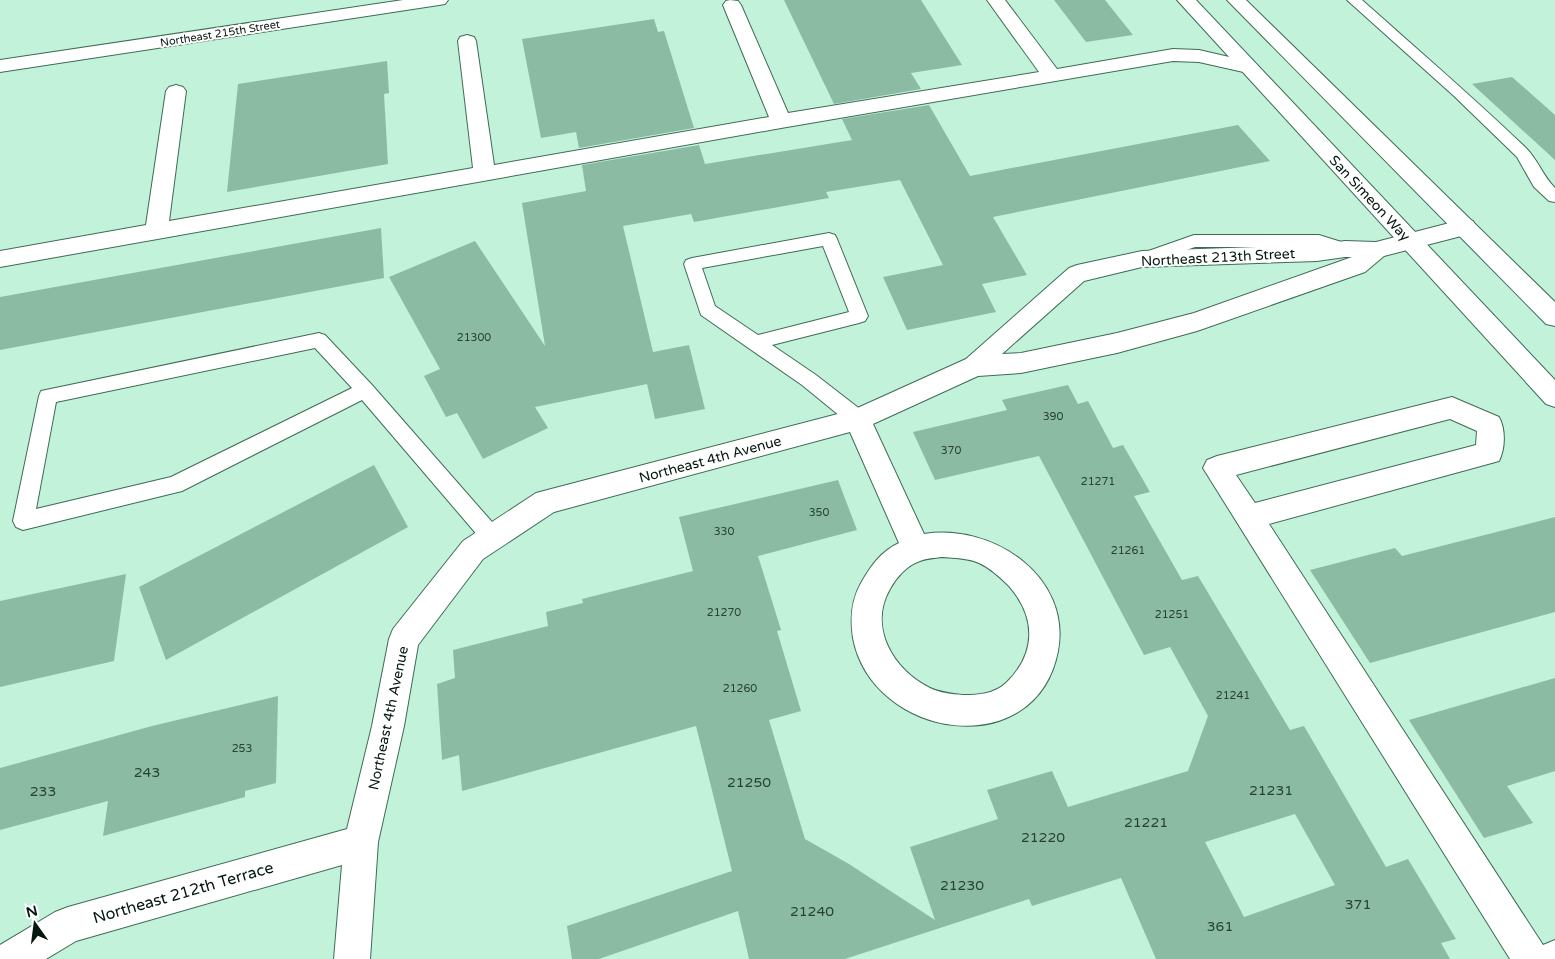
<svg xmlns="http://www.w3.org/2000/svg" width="1555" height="959" font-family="'Varela Round',sans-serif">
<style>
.building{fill:#8cbba3;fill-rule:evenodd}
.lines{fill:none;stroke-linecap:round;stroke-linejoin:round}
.lane-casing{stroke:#3e6b56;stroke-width:2}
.street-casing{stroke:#3e6b56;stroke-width:2}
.secondary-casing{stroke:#3e6b56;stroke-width:2}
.lane{fill:#fff;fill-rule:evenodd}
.street{fill:#fff;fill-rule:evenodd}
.secondary{fill:#fff;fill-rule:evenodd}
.labels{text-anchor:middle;stroke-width:4;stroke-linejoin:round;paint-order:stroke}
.far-street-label{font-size:11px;fill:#05180f;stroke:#fff}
.number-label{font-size:11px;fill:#274134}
.street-label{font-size:14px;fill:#05180f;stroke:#fff}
.near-number-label{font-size:14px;fill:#274134}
.near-street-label{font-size:16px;fill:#05180f;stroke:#fff}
</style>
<rect width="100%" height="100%" fill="#c2f3da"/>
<!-- building -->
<path class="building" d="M 784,0 L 921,0 L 962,65 L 911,73 L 921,89 L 834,104 Z
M 1054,0 L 1105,0 L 1133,35 L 1086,42 Z
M 654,19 L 658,32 L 664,31 L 694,128 L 579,148 L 576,132 L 541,138 L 522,39 Z
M 387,61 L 389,93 L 384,94 L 388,164 L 227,192 L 238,84 Z
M 1512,77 L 1555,115 L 1555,160 L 1472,84 Z
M 929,105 L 970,176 L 1238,125 L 1270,161 L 993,217 L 1027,275 L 982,284 L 996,312 L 907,330 L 883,277 L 943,265 L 900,180 L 826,192 L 829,198 L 694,222 L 691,214 L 623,226 L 653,352 L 689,345 L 705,409 L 655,419 L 647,384 L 535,407 L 548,428 L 483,459 L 457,413 L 446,417 L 424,376 L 440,369 L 389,277 L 475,241 L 545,346 L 522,203 L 586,191 L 582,165 L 699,145 L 705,164 L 852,140 L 842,119 Z
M 381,228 L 384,278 L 0,350 L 0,297 Z
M 1068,385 L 1078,404 L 1088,401 L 1113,448 L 1123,445 L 1150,492 L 1134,496 L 1182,580 L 1198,576 L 1290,730 L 1304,726 L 1386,867 L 1408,859 L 1456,939 L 1441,943 L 1450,959 L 1156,959 L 1121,878 L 1032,906 L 1029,899 L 845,959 L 749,959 L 738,911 L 599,959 L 572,959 L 567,926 L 732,871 L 696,726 L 462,791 L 459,755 L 442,760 L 437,684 L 455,678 L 453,650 L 548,626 L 546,612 L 583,603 L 582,599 L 693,571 L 679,517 L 838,480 L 857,530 L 758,556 L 781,630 L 777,631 L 801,711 L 769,720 L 805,839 L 849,864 L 935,920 L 910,847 L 998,819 L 987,790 L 1052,771 L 1068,807 L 1188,771 L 1208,716 L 1170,647 L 1144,655 L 1039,456 L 935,480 L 913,432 L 1007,410 L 1002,400 ZM 1295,814 L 1335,885 L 1244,917 L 1205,842 Z
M 374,465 L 408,527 L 166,660 L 139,587 Z
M 1555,517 L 1555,612 L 1370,663 L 1310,570 L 1395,548 L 1402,556 Z
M 126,574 L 114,661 L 0,687 L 0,601 Z
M 1555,678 L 1555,771 L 1507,786 L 1533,823 L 1484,838 L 1409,720 Z
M 278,696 L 276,783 L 245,791 L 245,797 L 103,836 L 108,801 L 0,830 L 0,768 L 152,726 Z"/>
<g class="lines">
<!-- lane casing -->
<g class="lane-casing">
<path id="lane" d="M 1347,0 L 1362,0 C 1417,49 1473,97 1526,148 C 1538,160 1543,176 1555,188 L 1555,202 L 1549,201 L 1534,187 L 1517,157 L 1454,96 Z
M 829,233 L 835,235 L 837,239 L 868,316 L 865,321 L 859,323 L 772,345 L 816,375 L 865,413 L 868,419 L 865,425 L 858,427 L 851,425 L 802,385 L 701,315 L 684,264 L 686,260 L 692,258 ZM 823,246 L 849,312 L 758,335 L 715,306 L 702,268 Z
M 1194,235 L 1319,235 L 1351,245 L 1353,249 L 1351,253 L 1345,255 L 1319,247 L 1195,247 L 1143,265 L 1137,263 L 1135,259 L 1137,255 Z
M 319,333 L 325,335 L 372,385 L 499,530 L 502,537 L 499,544 L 492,546 L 485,544 L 362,400 L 182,491 L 23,530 L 16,527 L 13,521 L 39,396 L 41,391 ZM 315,348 L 352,388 L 171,477 L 36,509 L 56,402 Z"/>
</g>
<!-- street casing -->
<g class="street-casing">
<path id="street" d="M 730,0 L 738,1 L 741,5 L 788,113 L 1039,72 L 987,0 L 1005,0 L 1057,69 L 1173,49 L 1199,50 L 1255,63 L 1258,67 L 1255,71 L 1248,73 L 1199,62 L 1173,61 L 781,128 L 0,267 L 0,251 L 146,225 L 166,91 L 169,87 L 176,85 L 183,87 L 186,91 L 169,221 L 473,168 L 458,41 L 460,37 L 467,35 L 474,37 L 476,41 L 494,165 L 769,117 L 723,5 L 726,1 Z
M 1465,219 L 1473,221 L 1476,227 L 1473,233 L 1384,256 L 1365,272 L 1197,331 L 1117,353 L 1021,373 L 978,376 L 873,424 L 924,534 C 992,523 1072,576 1058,651 C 1036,765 872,739 853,638 C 850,619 851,601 861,583 C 871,566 880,552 899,543 L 850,432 L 554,512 L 483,559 L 418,645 L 404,726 L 378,842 L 370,959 L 334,959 L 342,865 L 76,941 L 46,959 L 0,959 L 0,945 L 55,912 L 68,907 L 347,829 L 372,726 L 389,639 L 393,629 L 463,541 L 536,493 L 853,410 L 966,359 L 1069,268 L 1077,265 L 1142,251 L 1317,245 L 1345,241 L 1376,242 ZM 1345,257 L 1352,257 L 1194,313 L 1117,333 L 1021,353 L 1002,354 L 1084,281 L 1142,267 L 1317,261 ZM 942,557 C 954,558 968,558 979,563 C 990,568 1001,578 1009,586 C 1037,618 1036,654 1006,683 C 994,694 978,695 963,695 C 952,694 940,693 930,688 C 893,670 868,627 890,589 C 896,578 907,565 920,561 C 927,558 935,558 942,557 Z
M 1452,397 L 1499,417 C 1506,430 1505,449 1499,461 L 1269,524 L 1543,945 L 1555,940 L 1555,959 L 1510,959 L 1203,468 L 1207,460 L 1217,456 ZM 1450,419 L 1477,431 L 1476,445 L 1255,503 L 1236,475 Z"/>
</g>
<!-- secondary casing -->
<g class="secondary-casing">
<path id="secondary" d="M 403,0 L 448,0 L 445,4 L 439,5 L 0,72 L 0,60 Z
M 1177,0 L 1196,0 L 1555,380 L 1555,407 L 1546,404 Z
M 1227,0 L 1246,0 L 1555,302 L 1555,326 L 1546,324 Z"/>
</g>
<!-- lane -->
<use href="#lane" class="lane"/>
<!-- street -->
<use href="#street" class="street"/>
<!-- secondary -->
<use href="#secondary" class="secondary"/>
</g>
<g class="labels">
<!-- far-street labels -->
<g class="far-street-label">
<text transform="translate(220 33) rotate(-9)" y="4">Northeast 215th Street</text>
</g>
<!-- number labels -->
<g class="number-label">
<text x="474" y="341">21300</text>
<text x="1053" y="420">390</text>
<text x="951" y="454">370</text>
<text x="1098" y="485">21271</text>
<text x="819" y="516">350</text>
<text x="724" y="535">330</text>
<text x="1128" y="554">21261</text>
<text x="724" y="616">21270</text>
<text x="1172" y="618">21251</text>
<text x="740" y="692">21260</text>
<text x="1233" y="699">21241</text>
<text x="242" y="752">253</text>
</g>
<!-- street labels -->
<g class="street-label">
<text transform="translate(1370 198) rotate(47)" y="5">San Simeon Way</text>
<text transform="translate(1218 257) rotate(-3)" y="5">Northeast 213th Street</text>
<text transform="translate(710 459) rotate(-15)" y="5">Northeast 4th Avenue</text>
<text transform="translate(388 718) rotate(-78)" y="5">Northeast 4th Avenue</text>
</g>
<!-- near-number labels -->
<g class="near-number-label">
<text x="147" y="777">243</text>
<text x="749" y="787">21250</text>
<text x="1271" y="795">21231</text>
<text x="43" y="796">233</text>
<text x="1146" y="827">21221</text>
<text x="1043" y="842">21220</text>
<text x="962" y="890">21230</text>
<text x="1358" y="909">371</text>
<text x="812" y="916">21240</text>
<text x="1220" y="931">361</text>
</g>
<!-- near-street labels -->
<g class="near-street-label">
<text transform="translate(183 892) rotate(-16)" y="6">Northeast 212th Terrace</text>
</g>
</g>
<!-- north arrow -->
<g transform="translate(35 924) rotate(346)" stroke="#ffffff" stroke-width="4" paint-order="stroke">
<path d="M0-4L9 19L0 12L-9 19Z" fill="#05180f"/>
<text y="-8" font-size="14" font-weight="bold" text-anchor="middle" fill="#05180f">N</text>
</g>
</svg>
